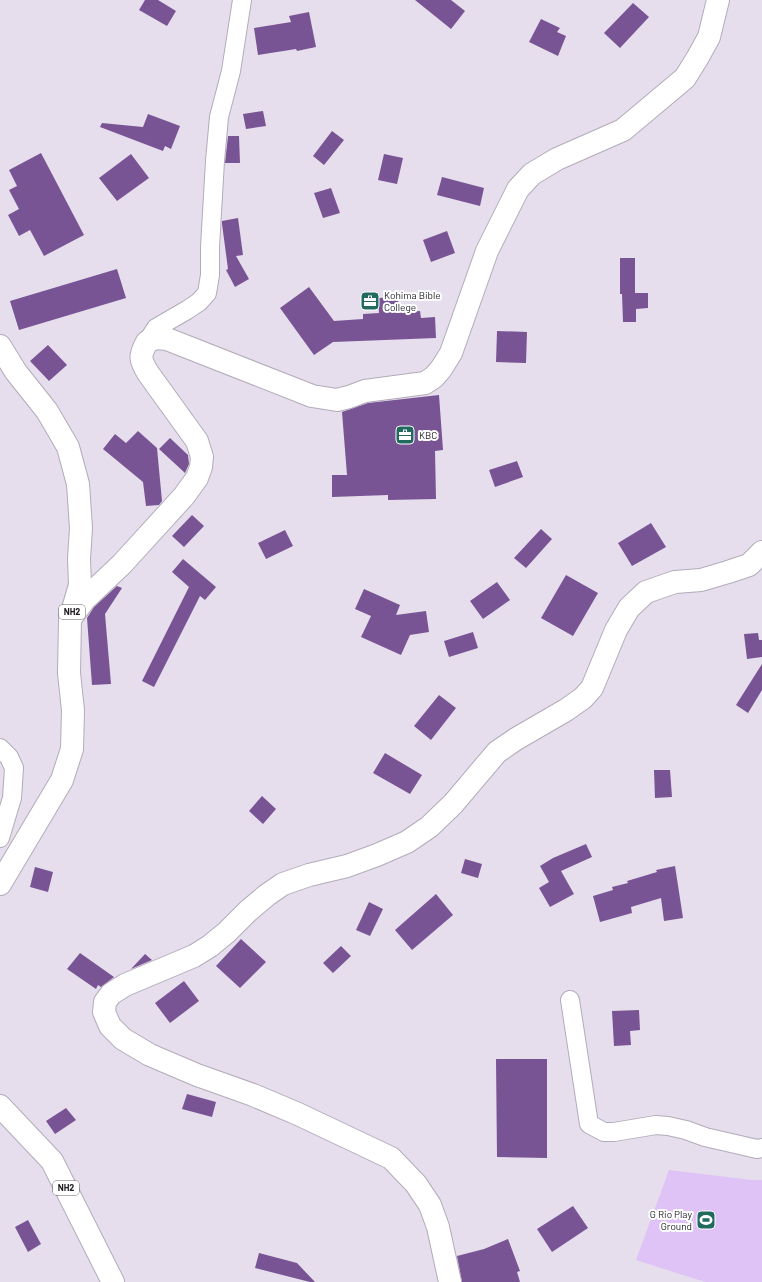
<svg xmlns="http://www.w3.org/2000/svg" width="762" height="1282" font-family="Barlow,sans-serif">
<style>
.green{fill:#dfc3f6}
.building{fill:#795494}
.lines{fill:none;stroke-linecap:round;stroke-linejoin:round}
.minor-casing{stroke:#b3abb9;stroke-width:20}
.tertiary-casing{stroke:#b3abb9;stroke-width:24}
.trunk-casing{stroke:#b3abb9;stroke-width:24}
.minor{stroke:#fff;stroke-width:18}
.tertiary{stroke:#fff;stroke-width:22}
.trunk{stroke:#fff;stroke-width:22}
.labels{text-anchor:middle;stroke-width:4;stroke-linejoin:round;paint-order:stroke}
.shield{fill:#fff;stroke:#636164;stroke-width:1}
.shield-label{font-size:9px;font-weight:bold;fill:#201d22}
.poi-label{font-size:10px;fill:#201d22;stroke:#fff;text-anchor:start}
</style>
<rect width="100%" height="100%" fill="#e6deed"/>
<!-- green -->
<path class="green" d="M 669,1170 L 752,1180 L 762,1180 L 762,1282 L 705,1282 L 636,1260 Z"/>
<!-- building -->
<path class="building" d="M 145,0 L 158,0 L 176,11 L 167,26 L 139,10 Z
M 415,0 L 451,0 L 465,11 L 451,29 Z
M 633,3 L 649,17 L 620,48 L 604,33 Z
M 309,12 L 316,47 L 297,51 L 296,49 L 258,55 L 254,28 L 291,22 L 289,16 Z
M 541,19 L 560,28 L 557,32 L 566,36 L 558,56 L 529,42 Z
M 263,111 L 266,126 L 246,129 L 243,114 Z
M 148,114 L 180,126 L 171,149 L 165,146 L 163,151 L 100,127 L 102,123 L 143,127 Z
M 332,131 L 344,140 L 324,165 L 313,156 Z
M 228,136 L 239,136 L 240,163 L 225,163 Z
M 41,153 L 84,235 L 44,256 L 30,230 L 19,236 L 8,215 L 19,209 L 9,190 L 17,186 L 9,170 Z
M 131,154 L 149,178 L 117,201 L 99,178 Z
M 384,154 L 403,158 L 397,184 L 378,180 Z
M 442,177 L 484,188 L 480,206 L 437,195 Z
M 331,188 L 340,213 L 323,218 L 314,193 Z
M 238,218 L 243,255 L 236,256 L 249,279 L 235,287 L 226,270 L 228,269 L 222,224 L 222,221 Z
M 447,231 L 455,253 L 431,262 L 423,240 Z
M 620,258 L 635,258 L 635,293 L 648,293 L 648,308 L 636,309 L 636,322 L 623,322 L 622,294 L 620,294 Z
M 117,269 L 126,298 L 19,330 L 10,301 Z
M 309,287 L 334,321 L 363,319 L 363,314 L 379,313 L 378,298 L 398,297 L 399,312 L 420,311 L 421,318 L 435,317 L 436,338 L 333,342 L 314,355 L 280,308 Z
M 497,331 L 527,332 L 526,363 L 496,362 Z
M 48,345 L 67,365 L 49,381 L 30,361 Z
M 439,395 L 443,450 L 435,451 L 436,499 L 388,500 L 388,495 L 332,497 L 332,475 L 347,475 L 342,412 L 368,403 Z
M 138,431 L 157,448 L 162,501 L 159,505 L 146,506 L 143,482 L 103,449 L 115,434 L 126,443 Z
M 170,438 L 188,455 L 189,464 L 185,473 L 159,449 Z
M 517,461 L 523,477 L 495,487 L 489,470 Z
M 192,515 L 204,526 L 184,547 L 172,536 Z
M 651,523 L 666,547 L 632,566 L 618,543 Z
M 541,529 L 552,539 L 526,568 L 514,558 Z
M 285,530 L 293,546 L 266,559 L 258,543 Z
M 183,559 L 216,587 L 205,600 L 200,596 L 154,687 L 142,681 L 189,587 L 172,572 Z
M 566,575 L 598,593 L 573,636 L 541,618 Z
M 497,582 L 510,600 L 483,619 L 470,601 Z
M 117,586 L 122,588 L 105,614 L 111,684 L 92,685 L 87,618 L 94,607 Z
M 364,589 L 400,605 L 396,615 L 426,611 L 429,632 L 410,635 L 401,655 L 361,637 L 371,616 L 355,609 Z
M 473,632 L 478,648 L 449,657 L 444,641 Z
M 758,633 L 759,640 L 762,640 L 762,657 L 747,659 L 744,634 Z
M 762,664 L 762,690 L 748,713 L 736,705 Z
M 439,695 L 456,708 L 431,740 L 414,726 Z
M 385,753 L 422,775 L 410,794 L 373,773 Z
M 654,770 L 670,770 L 672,797 L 655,798 Z
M 262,796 L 276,809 L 263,824 L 249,811 Z
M 586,844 L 592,857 L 561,871 L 574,894 L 550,907 L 539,888 L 549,882 L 540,866 L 553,858 Z
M 465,859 L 482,864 L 478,878 L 461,873 Z
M 675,866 L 683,918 L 664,921 L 661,898 L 631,907 L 632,913 L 600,922 L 593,896 L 613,890 L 612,887 L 628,883 L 627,881 L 657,872 L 656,870 Z
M 35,867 L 53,872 L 48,892 L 30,887 Z
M 436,894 L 453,915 L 412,950 L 395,930 Z
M 369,902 L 383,909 L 370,936 L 356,930 Z
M 241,939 L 266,962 L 240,988 L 216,966 Z
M 341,946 L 351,956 L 333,973 L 323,963 Z
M 80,953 L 114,977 L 101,987 L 98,985 L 96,989 L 67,969 Z
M 145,954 L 152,960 L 131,969 Z
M 184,981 L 199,1001 L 170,1023 L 155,1003 Z
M 639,1010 L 640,1030 L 630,1031 L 631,1045 L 614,1046 L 612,1011 Z
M 496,1059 L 547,1059 L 547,1158 L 497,1157 Z
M 187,1094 L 216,1102 L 212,1117 L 182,1109 Z
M 66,1108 L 76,1120 L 55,1134 L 46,1121 Z
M 573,1206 L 588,1228 L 552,1252 L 537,1229 Z
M 28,1220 L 41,1244 L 28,1252 L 15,1227 Z
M 508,1239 L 520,1271 L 517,1272 L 520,1282 L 462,1282 L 457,1256 L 484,1249 Z
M 259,1253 L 297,1263 L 315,1282 L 310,1282 L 255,1268 Z"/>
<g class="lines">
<!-- minor casing -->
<g class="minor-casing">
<path id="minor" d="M 147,342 L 156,328 L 187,310 L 199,302 L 207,293 L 210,275 L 210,247 L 215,161 L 219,117 L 231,71 L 242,0
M 0,748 L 9,757 L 14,768 L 12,798 L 0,838
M 570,1000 L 589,1124 L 604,1132 L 614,1132 L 656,1125 L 668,1126 L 686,1130 L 705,1137 L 757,1149 L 762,1148"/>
</g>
<!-- tertiary casing -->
<g class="tertiary-casing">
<path id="tertiary" d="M 70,619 L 85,599 L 122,564 L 184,496 L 197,478 L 201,467 L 202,457 L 197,441 L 148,373 C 140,360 139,356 147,342 L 156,338 L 167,339 L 312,396 L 337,400 L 349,397 L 365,391 L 425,383 L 434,377 L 441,369 L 451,353 L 487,251 L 518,189 L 532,174 L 557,159 L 623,130 L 685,78 L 698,57 L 709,37 L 718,0
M 450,1282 L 438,1227 L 430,1205 L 416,1184 L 391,1158 L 298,1114 L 253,1095 L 197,1075 L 150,1055 L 123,1039 L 110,1026 L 104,1012 L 105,1002 L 111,994 L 125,985 L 194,956 L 210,946 L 227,932 L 248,911 L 267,895 L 283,884 L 309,875 L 347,866 L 377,855 L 407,842 L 429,827 L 453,804 L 497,752 L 516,739 L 566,710 L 583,698 L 592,688 L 616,630 L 629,608 L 646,592 L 675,582 L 701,580 L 728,572 L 749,565 L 762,552"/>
</g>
<!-- trunk casing -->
<g class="trunk-casing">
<path id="trunk" d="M 0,346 L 16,372 L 47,411 L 68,447 L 78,484 L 81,528 L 79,559 L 80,585 L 70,619 L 69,673 L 73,710 L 72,749 L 62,780 L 0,884
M 0,1106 L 52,1161 L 113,1282"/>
</g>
<!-- minor -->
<use href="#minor" class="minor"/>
<!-- tertiary -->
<use href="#tertiary" class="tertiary"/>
<!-- trunk -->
<use href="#trunk" class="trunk"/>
</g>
<!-- icons -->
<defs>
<g id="office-square" transform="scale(1)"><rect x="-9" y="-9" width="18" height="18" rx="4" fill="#226a60" stroke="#fff"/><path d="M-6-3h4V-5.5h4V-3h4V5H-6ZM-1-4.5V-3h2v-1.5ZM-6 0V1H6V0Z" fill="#fff"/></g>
<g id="stadium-square" transform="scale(1)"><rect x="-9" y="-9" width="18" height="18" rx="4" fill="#226a60" stroke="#fff"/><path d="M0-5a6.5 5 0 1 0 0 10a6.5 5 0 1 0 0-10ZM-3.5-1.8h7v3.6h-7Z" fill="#fff"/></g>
</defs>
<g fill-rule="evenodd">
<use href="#office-square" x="370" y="301"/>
<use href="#office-square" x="405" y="435"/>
<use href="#stadium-square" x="706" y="1220"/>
</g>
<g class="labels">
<!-- shield labels -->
<g class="shield">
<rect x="59" y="605" width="26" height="14" rx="3"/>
<rect x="53" y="1181" width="26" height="14" rx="3"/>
</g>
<g class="shield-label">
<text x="72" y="615">NH2</text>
<text x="66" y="1191">NH2</text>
</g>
<!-- poi labels -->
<g class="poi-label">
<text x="384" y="299">Kohima Bible<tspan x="384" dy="12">College</tspan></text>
<text x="419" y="439">KBC</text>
<text x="692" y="1218" text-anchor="end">G Rio Play<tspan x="692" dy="12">Ground</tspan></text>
</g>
</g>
</svg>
